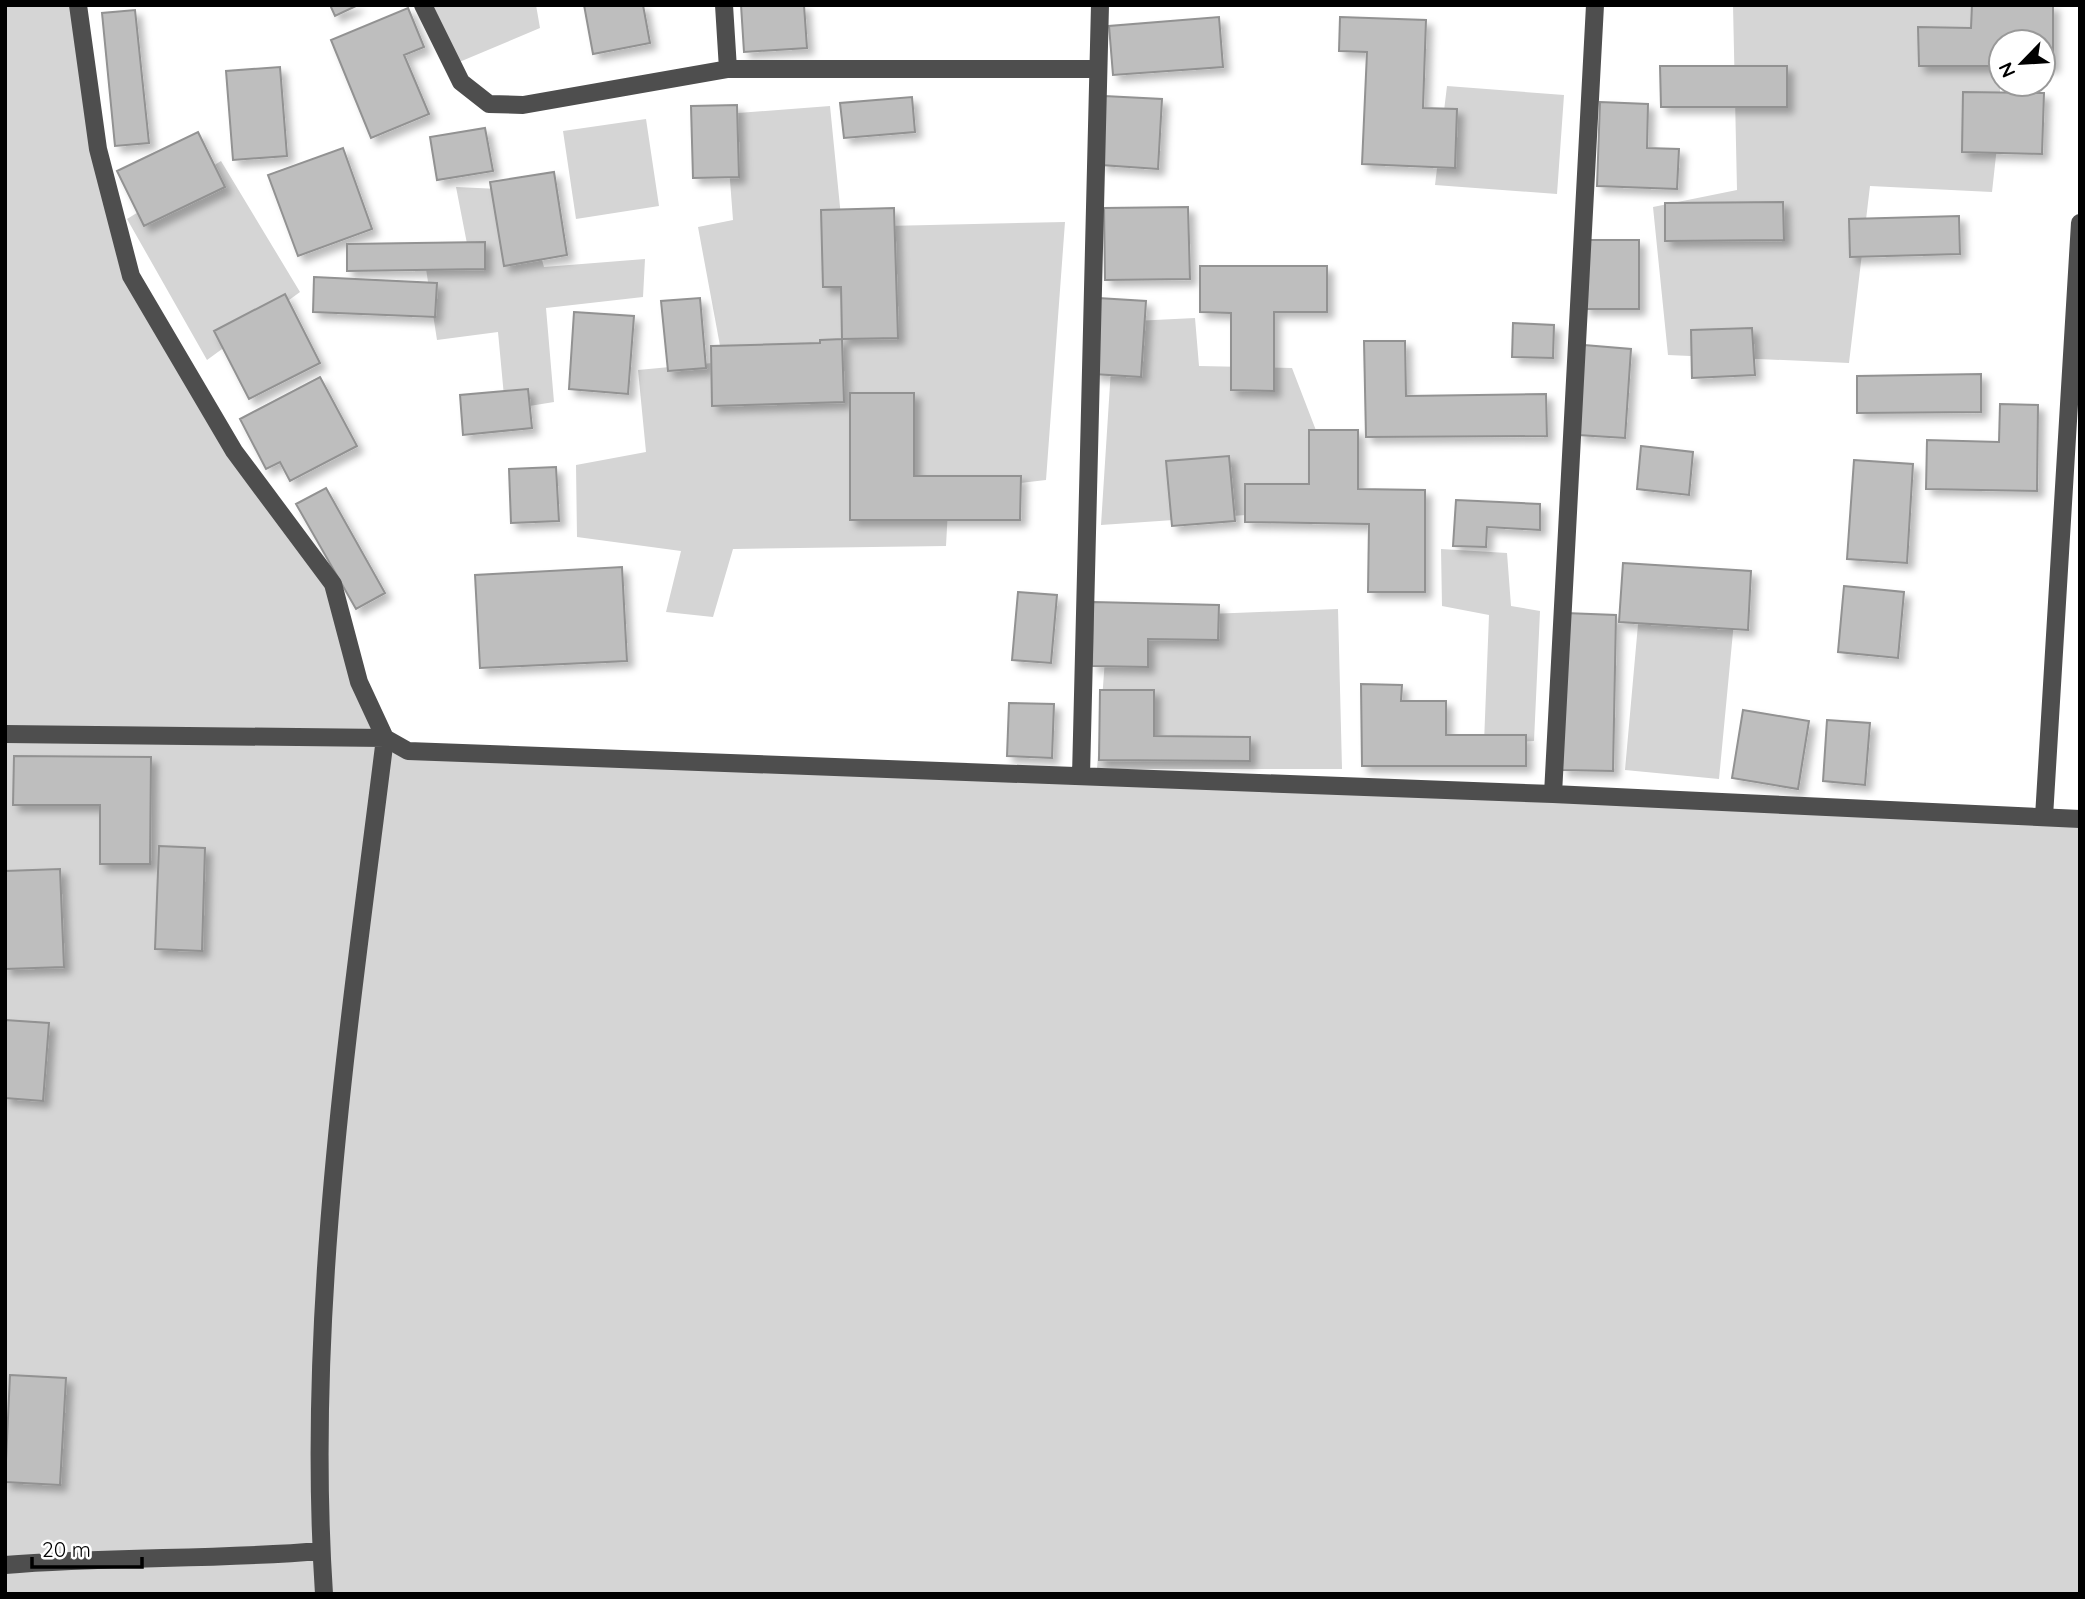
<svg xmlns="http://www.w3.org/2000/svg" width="2085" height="1599" font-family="Quicksand,sans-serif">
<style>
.green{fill:#d5d5d5}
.building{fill:#bebebe;stroke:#929292;stroke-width:2;filter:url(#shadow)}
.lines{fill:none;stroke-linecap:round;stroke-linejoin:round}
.minor{stroke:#4e4e4e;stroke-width:18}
</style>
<defs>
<filter id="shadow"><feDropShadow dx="6" dy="6" stdDeviation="3.5" flood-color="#0004"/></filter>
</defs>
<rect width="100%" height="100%" fill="#fff"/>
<!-- green -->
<path class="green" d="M 5,5 L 78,5 L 131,276 L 234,451 L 333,584 L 378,752 L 2080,823 L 2080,1594 L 5,1594 Z
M 422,5 L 536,5 L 540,28 L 445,68 Z
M 1733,5 L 2000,5 L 2000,119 L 1992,192 L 1870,186 L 1849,363 L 1668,355 L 1653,207 L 1737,190 Z
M 1447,86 L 1564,95 L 1557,194 L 1435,185 Z
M 830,106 L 842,227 L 1065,222 L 1046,480 L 949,491 L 946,546 L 733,549 L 713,617 L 666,612 L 681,551 L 577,537 L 576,465 L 646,452 L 638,370 L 723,362 L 698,227 L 733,220 L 725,114 Z
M 646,119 L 659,206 L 576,219 L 563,131 Z
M 221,161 L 300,292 L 207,360 L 127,219 Z
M 456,187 L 522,190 L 544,267 L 645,259 L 643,297 L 546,308 L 554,402 L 499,411 L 505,407 L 498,332 L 437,340 L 424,256 L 469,254 Z
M 1195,318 L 1199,366 L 1292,368 L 1327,459 L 1305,511 L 1101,525 L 1114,322 Z
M 1441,549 L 1507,553 L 1511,606 L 1540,611 L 1534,741 L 1484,743 L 1489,615 L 1442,606 Z
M 1640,602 L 1735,611 L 1719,779 L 1625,770 Z
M 1338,609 L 1342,769 L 1097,769 L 1108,618 Z"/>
<!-- building -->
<path class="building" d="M 330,5 L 358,5 L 335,16 Z
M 584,5 L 643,5 L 650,43 L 593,54 Z
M 741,5 L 804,5 L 807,48 L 744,52 Z
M 1972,5 L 2053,5 L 2053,66 L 2043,66 L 2043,42 L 2001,42 L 2001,66 L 1919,66 L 1918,27 L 1971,28 Z
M 408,8 L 424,47 L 404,55 L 429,114 L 371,138 L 331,40 Z
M 135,10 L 149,143 L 115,146 L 102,13 Z
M 1219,17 L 1223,67 L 1113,75 L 1109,26 Z
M 1340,17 L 1426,20 L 1423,108 L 1457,109 L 1455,168 L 1362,164 L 1367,52 L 1339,51 Z
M 1660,66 L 1787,66 L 1787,107 L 1661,107 Z
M 280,67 L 287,156 L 233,160 L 226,71 Z
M 1963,92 L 2044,93 L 2042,154 L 1962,152 Z
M 1104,96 L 1162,99 L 1158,169 L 1101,165 Z
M 912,97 L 915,132 L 844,138 L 840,103 Z
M 1600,102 L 1648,104 L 1647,148 L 1679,149 L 1677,189 L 1597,186 Z
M 737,105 L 739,177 L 693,178 L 691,106 Z
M 485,128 L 493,171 L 437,180 L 430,137 Z
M 198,132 L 225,187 L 144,226 L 117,171 Z
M 343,148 L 372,229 L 298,256 L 268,175 Z
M 554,172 L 567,255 L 504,266 L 490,182 Z
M 1783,202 L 1784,240 L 1665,241 L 1665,203 Z
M 1188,207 L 1190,279 L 1105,280 L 1104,208 Z
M 894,208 L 898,338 L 842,339 L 841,287 L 823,287 L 821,210 Z
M 1959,216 L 1960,254 L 1850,257 L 1849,219 Z
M 1584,240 L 1639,240 L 1639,309 L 1584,309 Z
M 485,242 L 485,269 L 347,271 L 347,244 Z
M 1200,266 L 1327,266 L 1327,312 L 1274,312 L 1274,391 L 1231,390 L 1231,313 L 1200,312 Z
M 314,277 L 437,283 L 435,317 L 313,312 Z
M 285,294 L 320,363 L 249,399 L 214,331 Z
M 700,298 L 706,368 L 668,371 L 661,301 Z
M 1098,298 L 1146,301 L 1141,377 L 1093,374 Z
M 574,312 L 634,316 L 628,394 L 569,389 Z
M 1513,323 L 1554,325 L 1553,358 L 1512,357 Z
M 1752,328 L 1755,375 L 1692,378 L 1691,330 Z
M 842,339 L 844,402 L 712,406 L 711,346 L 820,343 L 820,340 Z
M 1364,341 L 1405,341 L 1406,396 L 1546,394 L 1547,436 L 1366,437 Z
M 1584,345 L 1631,349 L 1625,438 L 1578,435 Z
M 1981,374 L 1981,412 L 1857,413 L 1857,376 Z
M 320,377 L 357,446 L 290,481 L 280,462 L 266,469 L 240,419 Z
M 528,389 L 532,428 L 463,435 L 460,395 Z
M 850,393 L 914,393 L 914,476 L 1021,476 L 1020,520 L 850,520 Z
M 2000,404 L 2038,405 L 2037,491 L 1926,489 L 1927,440 L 1999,442 Z
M 1309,430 L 1358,430 L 1358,489 L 1425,490 L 1425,592 L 1368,592 L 1369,524 L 1245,522 L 1245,484 L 1309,484 Z
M 1641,446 L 1693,452 L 1689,495 L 1637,489 Z
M 1229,456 L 1235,521 L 1172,526 L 1166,461 Z
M 1854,460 L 1913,464 L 1907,563 L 1847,559 Z
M 556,467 L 559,521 L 511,523 L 509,469 Z
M 326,488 L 385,593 L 356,609 L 296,504 Z
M 1456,500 L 1540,504 L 1540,530 L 1487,527 L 1486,547 L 1453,546 Z
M 1623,563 L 1751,571 L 1748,630 L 1619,622 Z
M 622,567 L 627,661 L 480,668 L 475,575 Z
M 1844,586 L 1904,592 L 1898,658 L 1838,652 Z
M 1018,592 L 1057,595 L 1051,663 L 1012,660 Z
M 1093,602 L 1219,605 L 1218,640 L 1148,639 L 1148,667 L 1092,666 Z
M 1565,613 L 1616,615 L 1613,771 L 1562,770 Z
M 1361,684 L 1402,685 L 1401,701 L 1446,701 L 1446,735 L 1526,735 L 1526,766 L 1362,766 Z
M 1100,690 L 1154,690 L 1154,736 L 1250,737 L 1250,761 L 1099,760 Z
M 1009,703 L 1054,704 L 1052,758 L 1007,756 Z
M 1743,710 L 1809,721 L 1798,789 L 1732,778 Z
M 1827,720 L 1870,723 L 1865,785 L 1823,781 Z
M 14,756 L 151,757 L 150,864 L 100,864 L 100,805 L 13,805 Z
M 159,846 L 205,848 L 202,951 L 155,949 Z
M 60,869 L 64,967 L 5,969 L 5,871 Z
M 5,1020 L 49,1023 L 43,1101 L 5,1098 Z
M 10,1375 L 66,1378 L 60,1485 L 5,1482 Z"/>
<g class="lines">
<!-- minor -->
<path class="minor" d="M 78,5 L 98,149 L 131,276 L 234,451 L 333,584 L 359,682 L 385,738 C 350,1021 305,1308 324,1594
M 423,5 L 461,82 L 489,104 L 523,105 L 728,69 L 1098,69
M 724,5 L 728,69
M 5,734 L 385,738 L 408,751 L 1553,794 L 2080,819
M 1081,776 L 1100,5
M 1553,794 L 1595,5
M 2044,817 L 2080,223
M 5,1565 C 110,1556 216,1560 321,1551"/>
</g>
<!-- border -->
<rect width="2085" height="1599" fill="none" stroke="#000000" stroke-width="14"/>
<!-- north arrow -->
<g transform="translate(2022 63) rotate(245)"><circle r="33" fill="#ffffff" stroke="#999999" stroke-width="2"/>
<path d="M0-5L12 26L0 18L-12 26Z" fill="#000000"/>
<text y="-10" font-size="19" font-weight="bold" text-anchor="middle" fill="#000000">N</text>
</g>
<!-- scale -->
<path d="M32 1557v10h110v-10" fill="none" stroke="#000000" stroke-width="3.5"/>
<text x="42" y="1557" font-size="21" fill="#000000" stroke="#ffffff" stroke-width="5" paint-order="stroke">20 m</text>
</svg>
